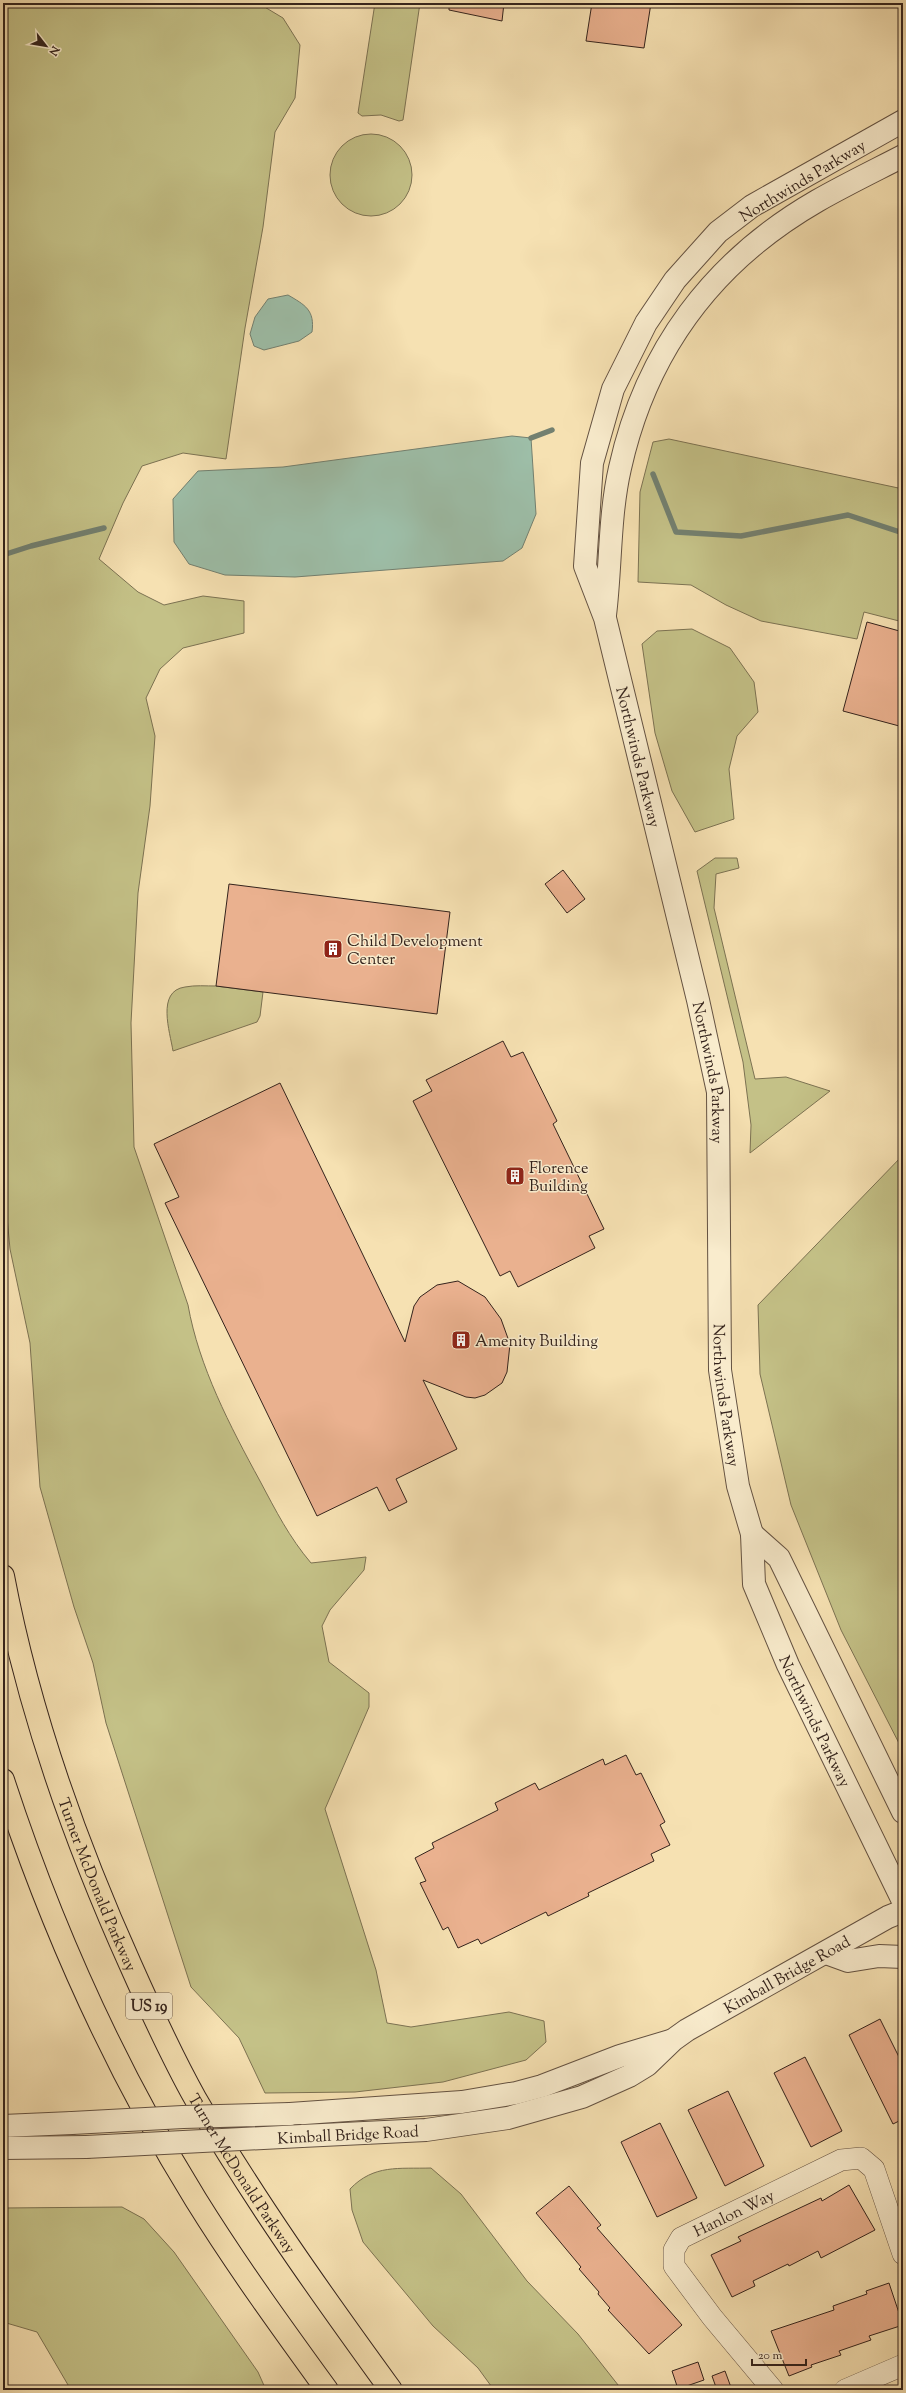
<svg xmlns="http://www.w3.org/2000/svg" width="906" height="2393" font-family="'Sorts Mill Goudy',serif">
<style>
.green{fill:#c4c187;stroke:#7c7252}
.water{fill:#9dbea8;stroke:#738070}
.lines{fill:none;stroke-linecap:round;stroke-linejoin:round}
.stream{stroke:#738070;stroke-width:5.5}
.building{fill:#eab18f;stroke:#34231c}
.minor-casing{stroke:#645242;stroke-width:22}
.tertiary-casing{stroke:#645242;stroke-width:24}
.motorway-casing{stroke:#34231c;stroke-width:24}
.minor{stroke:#f9eccd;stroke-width:21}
.tertiary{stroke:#f9eccd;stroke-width:22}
.motorway{stroke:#f6e1b2;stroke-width:22}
.tertiary-bridge-casing{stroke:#645242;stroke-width:24;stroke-linecap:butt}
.tertiary-bridge{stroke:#f9eccd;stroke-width:22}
.labels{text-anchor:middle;stroke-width:3;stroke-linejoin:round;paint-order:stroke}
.shield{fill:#f9eccd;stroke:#6f5f51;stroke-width:1}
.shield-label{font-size:15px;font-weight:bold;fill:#34231c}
.street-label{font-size:16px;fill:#34231c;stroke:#f9eccd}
.poi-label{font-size:16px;fill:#34231c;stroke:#f9eccd;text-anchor:start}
</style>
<rect width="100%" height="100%" fill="#f6e1b2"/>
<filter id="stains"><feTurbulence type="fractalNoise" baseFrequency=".005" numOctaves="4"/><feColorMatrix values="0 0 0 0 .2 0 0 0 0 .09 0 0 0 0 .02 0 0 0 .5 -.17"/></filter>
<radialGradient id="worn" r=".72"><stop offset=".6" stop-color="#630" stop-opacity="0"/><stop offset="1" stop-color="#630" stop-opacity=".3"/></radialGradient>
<!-- green -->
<path class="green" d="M 3,3 L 258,3 L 283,18 L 300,45 L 295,98 L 275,132 L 263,227 L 245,328 L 226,459 L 183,453 L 142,466 L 123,503 L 99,559 L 138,592 L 164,605 L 203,596 L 244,601 L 244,633 L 183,648 L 160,669 L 146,698 L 155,736 L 150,806 L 138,893 L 131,1023 L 134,1147 L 188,1305 C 199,1367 230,1426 260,1481 C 276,1511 289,1537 311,1563 L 366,1557 L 364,1570 L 330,1610 L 322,1626 L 329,1662 L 369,1693 L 369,1707 L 325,1809 L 376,1970 L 387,2023 L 411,2027 L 509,2012 L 544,2021 L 546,2042 L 526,2060 L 443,2082 L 355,2092 L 265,2093 L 239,2038 L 191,1987 L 106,1723 L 93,1663 L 74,1607 L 40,1487 L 30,1343 L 10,1249 L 3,1173 Z
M 375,3 L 420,3 L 403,120 L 399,121 L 381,115 L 362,116 L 358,113 Z
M330 175a41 41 0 1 1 82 0a41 41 0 1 1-82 0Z
M 669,439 L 903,489 L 903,622 L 864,612 L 857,639 L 761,621 L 726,605 L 691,585 L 638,582 L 640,492 L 653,442 Z
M 692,629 L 730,648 L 754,682 L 758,712 L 737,736 L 729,769 L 734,819 L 695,832 L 672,791 L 655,733 L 642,644 L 657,631 Z
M 715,858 L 737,858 L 739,868 L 716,874 L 714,908 L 755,1079 L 786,1077 L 830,1091 L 750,1153 L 751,1125 L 743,1062 L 697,871 Z
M 216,986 L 263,992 L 260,1016 L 257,1022 L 173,1051 C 170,1032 156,991 185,987 C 195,985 206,986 216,986 Z
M 903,1155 L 903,1751 L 841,1630 L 791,1505 L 760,1374 L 758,1305 Z
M 431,2168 L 461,2194 L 527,2281 L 578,2334 L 622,2390 L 494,2390 L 478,2368 L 433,2326 L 363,2242 L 352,2210 L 350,2189 C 374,2164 399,2169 431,2168 Z
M 122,2207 L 144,2219 L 174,2252 L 258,2372 L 266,2390 L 71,2390 L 37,2332 L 3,2322 L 3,2208 Z"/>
<!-- water -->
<path class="water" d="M 288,295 C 305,305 315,310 312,332 L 299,341 L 264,350 L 254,346 L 250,334 L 255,317 L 268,299 Z
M 512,436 L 531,438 L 536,514 L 522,548 L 503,561 L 295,577 L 225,575 L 189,564 L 174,542 L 173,499 L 198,471 L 283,467 Z"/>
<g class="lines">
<!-- stream -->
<path class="stream" d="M 531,438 L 552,430
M 653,474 L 676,532 L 741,536 L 848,515 L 903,533
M 3,555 L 31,546 L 104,528"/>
</g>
<!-- building -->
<path class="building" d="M 449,3 L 504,3 L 502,21 L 449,10 Z
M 592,3 L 651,3 L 644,48 L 586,41 Z
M 867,622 L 903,632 L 903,727 L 843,711 Z
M 563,870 L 585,899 L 567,913 L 545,884 Z
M 229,884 L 450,912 L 437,1014 L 216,986 Z
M 503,1041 L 511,1057 L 523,1052 L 557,1121 L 553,1124 L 604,1229 L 589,1236 L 595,1248 L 518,1287 L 510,1271 L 500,1276 L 413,1101 L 432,1091 L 426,1080 Z
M 280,1083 L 405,1342 L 414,1306 L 420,1297 L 437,1285 L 458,1281 L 485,1297 L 501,1319 L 510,1344 L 507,1372 L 502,1383 L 485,1395 L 475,1398 L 466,1397 L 423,1380 L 457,1449 L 396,1479 L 407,1502 L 389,1511 L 377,1487 L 317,1516 L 165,1203 L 179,1197 L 154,1144 Z
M 626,1755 L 636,1775 L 641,1773 L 665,1822 L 660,1825 L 670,1845 L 651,1854 L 654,1861 L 588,1893 L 589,1896 L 548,1916 L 546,1912 L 481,1944 L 478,1939 L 458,1948 L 448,1927 L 443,1930 L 420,1883 L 426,1881 L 415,1858 L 434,1848 L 432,1843 L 498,1810 L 495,1803 L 535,1783 L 539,1790 L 603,1759 L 605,1765 Z
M 880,2019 L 903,2065 L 903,2119 L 893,2124 L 849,2035 Z
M 805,2057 L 842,2131 L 811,2147 L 774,2073 Z
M 728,2091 L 764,2166 L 725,2186 L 688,2110 Z
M 660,2123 L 697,2198 L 657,2217 L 621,2142 Z
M 849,2185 L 875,2230 L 821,2258 L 818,2251 L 789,2266 L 788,2264 L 753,2281 L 755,2286 L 732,2297 L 711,2255 L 741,2241 L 738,2237 L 821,2198 L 822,2201 Z
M 569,2186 L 601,2225 L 597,2228 L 682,2325 L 649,2354 L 608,2310 L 610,2308 L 598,2294 L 599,2292 L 579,2269 L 581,2267 L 536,2213 Z
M 889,2283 L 903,2325 L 869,2336 L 871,2340 L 839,2351 L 841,2355 L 811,2365 L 812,2367 L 789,2376 L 771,2331 L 834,2310 L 833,2306 L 867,2294 L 866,2291 Z
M 698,2362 L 704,2380 L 678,2389 L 672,2371 Z
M 725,2371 L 732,2390 L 717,2390 L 712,2376 Z"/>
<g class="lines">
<!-- minor casing -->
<g class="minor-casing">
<g id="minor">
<path id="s1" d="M 773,2390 L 712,2317 L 674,2266 L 674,2250 L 681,2238 L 841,2160 L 861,2158 L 874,2169 L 903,2254"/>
<path d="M 845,2390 L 903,2365"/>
</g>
</g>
<!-- tertiary casing -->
<g class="tertiary-casing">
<g id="tertiary">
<path id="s2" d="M 903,121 L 752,206 L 718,232 L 675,280 L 646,323 L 613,389 L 592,463 L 585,566 L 605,618 L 698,1000 L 718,1092 L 720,1370 L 738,1486 L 752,1534 L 754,1584 L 788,1665 L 903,1901"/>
<path d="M 605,615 C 611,566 609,516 620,468 C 646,351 713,261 817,201 C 845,185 874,171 903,156"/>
<path d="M 752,1534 L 779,1558 L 903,1812"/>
<path d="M 826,1953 L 848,1961 L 879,1956 L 903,1957"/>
<path d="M 290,2114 L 462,2102 L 516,2093 L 542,2086 L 620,2056 L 670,2041"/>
<path d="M 3,2126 L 72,2123"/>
<path id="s3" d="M 302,2136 L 426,2130 L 508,2118 L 582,2097 L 629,2076 L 647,2065 L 673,2040 L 687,2030 L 888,1917 L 903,1911"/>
<path d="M 3,2148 L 86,2147"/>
</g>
</g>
<!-- motorway casing -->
<g class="motorway-casing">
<g id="motorway">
<path id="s4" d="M 3,1576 C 28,1708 76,1844 131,1966 C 151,2011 171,2055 195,2098 C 254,2200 322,2295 391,2390"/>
<path d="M 3,1780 C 51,1927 115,2069 196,2200 C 237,2266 282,2328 327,2390"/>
</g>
</g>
<!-- minor -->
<use href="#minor" class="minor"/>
<!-- tertiary -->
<use href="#tertiary" class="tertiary"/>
<!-- motorway -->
<use href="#motorway" class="motorway"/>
<!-- tertiary-bridge casing -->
<g class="tertiary-bridge-casing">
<path id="tertiary-bridge" d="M 72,2123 L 183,2117 L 290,2114
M 86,2147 L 302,2136"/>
</g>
<!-- tertiary-bridge -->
<use href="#tertiary-bridge" class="tertiary-bridge"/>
</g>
<!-- icons -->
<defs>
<g id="building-square" transform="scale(1)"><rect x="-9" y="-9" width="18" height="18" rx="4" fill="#8f2418" stroke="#f9eccd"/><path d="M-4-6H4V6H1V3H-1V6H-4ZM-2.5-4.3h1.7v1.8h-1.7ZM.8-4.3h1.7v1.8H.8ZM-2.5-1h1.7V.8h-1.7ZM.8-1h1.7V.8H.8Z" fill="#fff"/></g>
</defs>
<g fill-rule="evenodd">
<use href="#building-square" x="333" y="949"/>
<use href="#building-square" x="515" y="1176"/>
<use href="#building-square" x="461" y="1340"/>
</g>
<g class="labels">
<!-- shield labels -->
<rect class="shield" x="126" y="1993" width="46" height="26" rx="3"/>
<g class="shield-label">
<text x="149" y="2011">US 19</text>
</g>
<!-- street labels -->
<g class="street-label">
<text transform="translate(802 180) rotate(-31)" y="6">Northwinds Parkway</text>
<text dy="6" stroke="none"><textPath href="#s2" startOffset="785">Northwinds Parkway</textPath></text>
<text dy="6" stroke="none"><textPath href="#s2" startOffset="1109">Northwinds Parkway</textPath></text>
<text dy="6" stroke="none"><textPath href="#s2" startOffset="1433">Northwinds Parkway</textPath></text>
<text dy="6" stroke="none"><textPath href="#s2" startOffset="1775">Northwinds Parkway</textPath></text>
<text dy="6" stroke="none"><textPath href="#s4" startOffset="323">Turner McDonald Parkway</textPath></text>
<text dy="6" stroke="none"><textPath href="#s3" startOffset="524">Kimball Bridge Road</textPath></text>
<text transform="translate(348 2134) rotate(-3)" y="6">Kimball Bridge Road</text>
<text dy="6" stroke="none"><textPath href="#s4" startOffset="647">Turner McDonald Parkway</textPath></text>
<text dy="6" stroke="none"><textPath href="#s1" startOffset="247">Hanlon Way</textPath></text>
</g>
<!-- poi labels -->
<g class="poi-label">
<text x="347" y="946">Child Development<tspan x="347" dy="18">Center</tspan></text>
<text x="529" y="1173">Florence<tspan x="529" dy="18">Building</tspan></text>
<text x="475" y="1346">Amenity Building</text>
</g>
</g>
<!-- margin -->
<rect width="906" height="2393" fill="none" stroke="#f6e1b2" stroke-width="16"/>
<rect x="4" y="4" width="898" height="2385" fill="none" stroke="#34231c" stroke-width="2"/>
<rect x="8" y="8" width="890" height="2377" fill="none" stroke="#34231c"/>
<!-- north arrow -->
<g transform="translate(46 46) rotate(121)" stroke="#f9eccd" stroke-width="3" paint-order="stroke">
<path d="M0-3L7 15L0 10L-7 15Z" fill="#34231c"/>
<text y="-6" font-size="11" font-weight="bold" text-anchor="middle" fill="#34231c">N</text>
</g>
<!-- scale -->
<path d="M752 2359v6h54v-6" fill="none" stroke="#34231c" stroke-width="2"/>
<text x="758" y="2359" font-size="12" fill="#34231c" stroke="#f9eccd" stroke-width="3" paint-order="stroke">20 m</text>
<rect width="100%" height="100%" filter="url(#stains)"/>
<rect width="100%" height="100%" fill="url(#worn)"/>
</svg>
